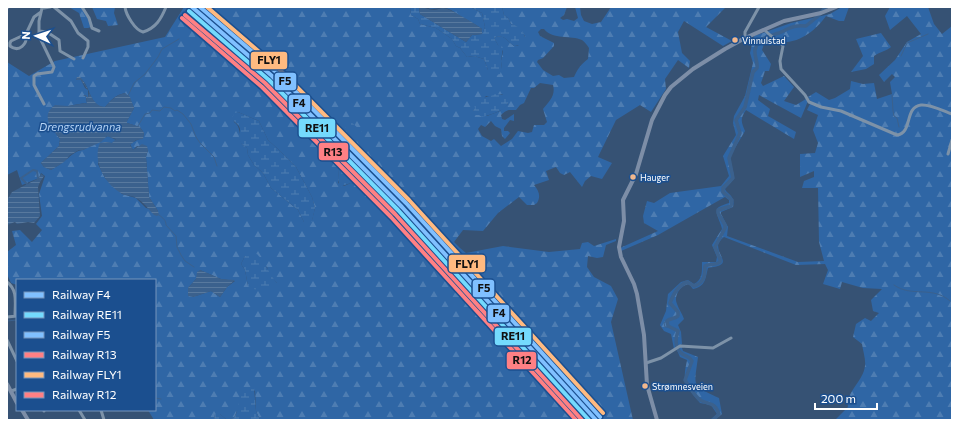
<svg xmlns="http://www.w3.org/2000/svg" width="959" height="427" font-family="Commissioner,sans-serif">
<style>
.forest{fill:url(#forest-firs);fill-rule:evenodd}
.wetland{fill:url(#wetland-marsh)}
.water{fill:url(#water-rules)}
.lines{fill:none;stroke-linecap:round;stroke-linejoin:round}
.stream{stroke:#3b618d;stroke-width:1}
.canal{stroke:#3b618d;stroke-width:2}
.river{stroke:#3b618d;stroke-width:3.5}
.minor{stroke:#7d92a8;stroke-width:3}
.major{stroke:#7d8ea7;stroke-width:4}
.rail-1-casing{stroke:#1b4f8f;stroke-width:7}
.rail-2-casing{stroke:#1b4f8f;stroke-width:7}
.rail-3-casing{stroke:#1b4f8f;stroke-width:7}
.rail-4-casing{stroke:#1b4f8f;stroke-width:7}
.rail-5-casing{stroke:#1b4f8f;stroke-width:7}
.rail-6-casing{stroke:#1b4f8f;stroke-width:7}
.rail-1{stroke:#80c0ff;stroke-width:4}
.rail-2{stroke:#74dafd;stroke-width:4}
.rail-3{stroke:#80c0ff;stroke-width:4}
.rail-4{stroke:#ff8084;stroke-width:4}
.rail-5{stroke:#ffba80;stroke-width:4}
.rail-6{stroke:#ff8084;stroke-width:4}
.bus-dot{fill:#f1b78d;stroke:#1b4f8f;stroke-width:1.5}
.labels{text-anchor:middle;stroke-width:3;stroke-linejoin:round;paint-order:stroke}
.bus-label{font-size:9px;fill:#fff;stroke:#1b4f8f;text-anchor:start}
.water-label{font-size:11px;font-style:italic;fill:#b5d3f5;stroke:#1b4f8f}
.line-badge{stroke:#1b4f8f;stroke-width:1.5}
.pale-badge-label{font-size:11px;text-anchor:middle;font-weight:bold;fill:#111}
</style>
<defs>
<pattern id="forest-firs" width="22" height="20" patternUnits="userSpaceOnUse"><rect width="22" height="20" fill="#2f66a5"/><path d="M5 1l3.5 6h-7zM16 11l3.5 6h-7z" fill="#4e7db2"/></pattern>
<pattern id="wetland-marsh" width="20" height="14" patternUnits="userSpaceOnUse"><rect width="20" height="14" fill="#2f66a5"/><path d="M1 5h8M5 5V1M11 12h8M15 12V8" fill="none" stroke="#4e7db2"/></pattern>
<pattern id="water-rules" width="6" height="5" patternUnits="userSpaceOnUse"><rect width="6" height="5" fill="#3b618d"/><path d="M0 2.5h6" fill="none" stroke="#58799e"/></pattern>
</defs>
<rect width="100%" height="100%" fill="#365274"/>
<!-- forest -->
<path class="forest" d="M 69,7 L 81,7 L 88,18 L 91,27 L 88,28 L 84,28 L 79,13 Z
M 92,7 L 115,7 L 114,13 L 118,25 L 108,26 L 106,21 L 97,19 Z
M 184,7 L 410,7 L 411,15 L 418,19 L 420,24 L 436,28 L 452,39 L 456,46 L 460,48 L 467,57 L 474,56 L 484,59 L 488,70 L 502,69 L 501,61 L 503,51 L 498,45 L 494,38 C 504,33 507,41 514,46 L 518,46 L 525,36 C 523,32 516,25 511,24 L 508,18 L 504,15 L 502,7 L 567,7 L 564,15 L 560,18 L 563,20 L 567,19 L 574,21 L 578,18 L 575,7 L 580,7 L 581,15 L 584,21 L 592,24 L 601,22 L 611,7 L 726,7 L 706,27 L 732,41 L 723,46 L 684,21 L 678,32 L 682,53 L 690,61 L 689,68 L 678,60 L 665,79 L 666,89 L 651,112 L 640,105 L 616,120 L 598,157 L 612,163 L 602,179 L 591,176 L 585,181 L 582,187 L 570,172 L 564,175 L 560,173 L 556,167 L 546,171 L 549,180 L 534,185 C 539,191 541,196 537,203 L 534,205 L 527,205 L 519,197 L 498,213 L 483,231 L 463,230 L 454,242 L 460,248 L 466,253 L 503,246 L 549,252 L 580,249 L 582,243 L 588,242 L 594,246 L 616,239 L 616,241 L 606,245 L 603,257 L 597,258 L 588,256 L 587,267 L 594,277 L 611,286 L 618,299 L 611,322 L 633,420 L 260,420 L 256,411 L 255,390 L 237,411 L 234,418 L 227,420 L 220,414 L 215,414 L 214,420 L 154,420 L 148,410 L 155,410 L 155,280 L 17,280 L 17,285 L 11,283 L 7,274 L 7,252 L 16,245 L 12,231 L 20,230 L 32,242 L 42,230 L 36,224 L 42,216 L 39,194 L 45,176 L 41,173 L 39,178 L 22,185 L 17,170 L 7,175 L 7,62 L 29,76 L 55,61 L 165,37 ZM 541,29 L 544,29 C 553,40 571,35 582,40 C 585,42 587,45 589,48 L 588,59 C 581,64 577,70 574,77 L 564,78 L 559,75 L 553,76 L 543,70 L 537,62 L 538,60 L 543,58 L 554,46 L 554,43 L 540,36 L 538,32 ZM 78,77 C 91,82 88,107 105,107 C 111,100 115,95 125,93 L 126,95 L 129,96 L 134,108 L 127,121 L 127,123 L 140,127 L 144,133 L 143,138 L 137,140 L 130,144 L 133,150 L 137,146 L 148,150 L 146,157 L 149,197 L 158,211 L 146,208 L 136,198 L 122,194 L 105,178 L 98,164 L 105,142 L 112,143 L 116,140 L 108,136 L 83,150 C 74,151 70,157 63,162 C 60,165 55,167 51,170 L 44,167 L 41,163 L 59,146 L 60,139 C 53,130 42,114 55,106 L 68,106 L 85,103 L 87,104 L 86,98 L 88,97 L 88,90 L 85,88 L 81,80 L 76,80 ZM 277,79 L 305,108 L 309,108 L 316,104 L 302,126 L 291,117 L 288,100 L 282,92 ZM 540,83 L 553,85 C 556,95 549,102 543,109 L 547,122 L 544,125 L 534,125 L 532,132 L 528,133 L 518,131 L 512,139 L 501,146 L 494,139 L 491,141 L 482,136 L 478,129 L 481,125 L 485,127 L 491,121 L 495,126 L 501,129 L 502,136 L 505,139 L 510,133 L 508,131 L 504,131 L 504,128 L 510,120 L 514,121 L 514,114 L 505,120 L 502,119 L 501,115 C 507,109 509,110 516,110 L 520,105 L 524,103 L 531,88 L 534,88 ZM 502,94 L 508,100 L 508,104 L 500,111 L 487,116 L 473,111 L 486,96 L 490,97 ZM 238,112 L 259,121 L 268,140 L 278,149 L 296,167 L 312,197 L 315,208 L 312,220 L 304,222 L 298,210 L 271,188 L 263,173 L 254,165 L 248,155 L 247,148 C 233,139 245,130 234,122 L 233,117 ZM 342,168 L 374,172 L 371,189 L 351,183 L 344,186 L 338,183 L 339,179 L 338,170 ZM 245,256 L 267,267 L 269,274 L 277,283 L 248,286 L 245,270 L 241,264 ZM 200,270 L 221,279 L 235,281 L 227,287 L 220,297 L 211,291 L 193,297 L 188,288 L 196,279 Z
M 426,7 L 470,7 L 482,13 L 485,27 L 482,34 L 482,29 C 475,24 469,21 462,17 C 456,14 452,9 445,8 C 437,7 433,11 426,7 Z
M 842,7 L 849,7 L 844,21 L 839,21 L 826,16 C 816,30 800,43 782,42 C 773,42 772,39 764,44 L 762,50 L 771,64 L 769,71 L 765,71 L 761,83 L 763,86 L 784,76 L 794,87 L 784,101 L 796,105 L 806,99 L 808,101 L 801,118 L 759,95 L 758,100 L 770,109 L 768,116 L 796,132 L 794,139 L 746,110 C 740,119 741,121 745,131 L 732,153 L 730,160 L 734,175 L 734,179 L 725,189 L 726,191 C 731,196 735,198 733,207 L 721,212 L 721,214 L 728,227 L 727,236 L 798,262 L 824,261 L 819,242 L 818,188 L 802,188 L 804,181 L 814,177 L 814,171 L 800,177 L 800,154 L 815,153 L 818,143 L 813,130 L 818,115 L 807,110 L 811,102 L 808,97 L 816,92 L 829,100 L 835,98 L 850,89 L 851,81 L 863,84 L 874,83 L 877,99 L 892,94 L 890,82 L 895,77 L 892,74 L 884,82 L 879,75 L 895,60 L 907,42 L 921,34 L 907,16 L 890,30 L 885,16 L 890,7 L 928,7 L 934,24 L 942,34 L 952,26 L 952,420 L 854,420 L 852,419 L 835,420 L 848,407 C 846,391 863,382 865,366 C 866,360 863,351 862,344 L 853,337 L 856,324 L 865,318 L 871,321 L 879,313 L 873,311 L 871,300 L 882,289 L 863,288 L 842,282 L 840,289 L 823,284 L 828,270 L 825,264 L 796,265 L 724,237 C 721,239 719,242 718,245 C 718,258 734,265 708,268 C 705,279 706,286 693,289 L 689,284 C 681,285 673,296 677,304 C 679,310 682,313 684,319 L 678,325 L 681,332 L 682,344 L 674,349 L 671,334 L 664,331 L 660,325 L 666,311 L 668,294 L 681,282 L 688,280 L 694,284 C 703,280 702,270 702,262 L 716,262 L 717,257 L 712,245 L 722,229 C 721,223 713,210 719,207 C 722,205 726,204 729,203 L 729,200 L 725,197 L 658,235 L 621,251 L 620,248 L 658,231 L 644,223 L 643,216 L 647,201 L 654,203 L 670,193 L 721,186 L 729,176 L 723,156 L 736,135 L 733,123 L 734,116 L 745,96 L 753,63 L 750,53 L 754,36 L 791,23 L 830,14 Z
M 881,33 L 891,47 C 887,51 879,52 874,56 L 874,64 L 866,69 L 851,72 L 863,56 L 856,39 Z
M 681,345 L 683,351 L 698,357 C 694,388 691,385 719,398 L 722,414 L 715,420 L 710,420 L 717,414 L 711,405 L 700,403 C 685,384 682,384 687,360 L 680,357 L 676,348 Z"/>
<!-- wetland -->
<path class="wetland" d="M 410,7 L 419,7 L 420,14 L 466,42 L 472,35 L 482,34 L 485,27 L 482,13 L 470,7 L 502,7 L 504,15 L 508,18 L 511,24 C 520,26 529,36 523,45 L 514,46 C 507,41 504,33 494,38 L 498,45 L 503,47 L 501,61 L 502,69 L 500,74 L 496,75 L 488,70 L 484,59 L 474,56 L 467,57 L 460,48 L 456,46 L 452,39 L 436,28 L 420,24 L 418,19 L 411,15 Z
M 277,79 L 288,80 L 304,95 L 302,104 L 305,108 L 309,108 L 316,104 L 320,116 L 302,126 L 291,117 L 288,100 L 282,92 Z
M 495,94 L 507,95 L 510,96 C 509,99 509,101 508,103 C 506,111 489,115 482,117 L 479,115 L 474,115 L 473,111 L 475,108 L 474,105 C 480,95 487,99 495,94 Z
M 238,112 L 259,121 L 268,140 L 278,149 L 296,167 L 312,197 L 315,208 L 312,221 L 308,225 L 304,222 L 298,210 L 271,188 L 263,173 L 254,165 L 248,155 L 247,148 C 242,145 238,141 239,135 C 239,133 240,131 240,129 C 239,124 234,122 232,119 L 234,113 Z
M 347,118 L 361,131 L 364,137 L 361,139 L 355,132 L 343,126 L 344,121 Z
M 342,168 L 374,172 L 377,180 L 372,189 L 351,183 L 339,187 L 338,169 Z
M 257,254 C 266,263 269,274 277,283 L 276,285 C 267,292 257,292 248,286 L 245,270 L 241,264 L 245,256 Z
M 245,387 L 254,387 L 256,411 L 260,420 L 214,420 L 215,414 L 220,414 L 227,420 L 234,418 C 240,408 238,396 245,387 Z"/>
<!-- water -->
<path class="water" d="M 419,7 C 425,7 428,10 434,10 C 437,10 440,8 443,8 C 449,8 476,24 482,29 L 482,34 L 472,35 L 466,42 L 420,14 Z
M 77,77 L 80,77 C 89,86 91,107 105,107 C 111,100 116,95 125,93 L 130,97 L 134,108 L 127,121 L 127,123 L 140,127 L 144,133 L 143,139 L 136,140 L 130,145 L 133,150 L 142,144 L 147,146 L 148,150 L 146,157 L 149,197 L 158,211 L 159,215 L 157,216 L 154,215 C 149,210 143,201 136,198 C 132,195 126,196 121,193 C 105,184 92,161 100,143 L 105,142 L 112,143 L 116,139 L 107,136 L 101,142 L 83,150 L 79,150 L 70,155 L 64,162 L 51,170 L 44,167 L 41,163 L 59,146 L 60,139 C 53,129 39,117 55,105 L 68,106 L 85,103 L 87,104 L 86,97 L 83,95 L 86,95 L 88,98 L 89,92 L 81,80 L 76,80 Z
M 41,174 L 44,176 L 40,182 L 38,187 L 40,216 L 34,223 L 28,222 L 17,224 L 15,222 L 7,225 L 7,200 L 12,192 L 39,178 Z
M 200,270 L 221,279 L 235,280 L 227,287 L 220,297 L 211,291 L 193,297 L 188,296 L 188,288 L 196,279 L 197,272 Z"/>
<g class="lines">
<!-- stream -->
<path class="stream" d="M 901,56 L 907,43 L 928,34
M 892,95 L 893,111 L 894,116 L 897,118 L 899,127
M 128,96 L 134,83 L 145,74 L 158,57 L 162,49 L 179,39
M 138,126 L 145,114 L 150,113 L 152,110 L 160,111 L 164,107 L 171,108 L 175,111 L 177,110 L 183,114 L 191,124 L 196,137 L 200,143 L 214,157 L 217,166
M 159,215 C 163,218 166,220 166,225 L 176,236 L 177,247 L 181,255 L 185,261 L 194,267
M 894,285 C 912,298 932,285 950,301
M 7,321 L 17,320
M 667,321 L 664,323 L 665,327 L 670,327
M 155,398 L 161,399"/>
<!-- canal -->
<path class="canal" d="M 27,184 L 21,178 L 33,170 L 37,171 L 38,179"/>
<!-- river -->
<path class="river" d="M 713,420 L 719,414 C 715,403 712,405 702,401 C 697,399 688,385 685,380 L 692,361 C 690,357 688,357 684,355 C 675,350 675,340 678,331 L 668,326 L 667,321 C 670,318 675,319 678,316 L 678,312 L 670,303 C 673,295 679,285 687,282 L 694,286 C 704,283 705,276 705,266 C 710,263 715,266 720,262 L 720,259 L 715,247 L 725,228 L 725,225 L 718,213 L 718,210 L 731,206 L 732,200 L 723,192 L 723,188 L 733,178 L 729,158 L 740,133 L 736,120 L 745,107 L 753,72 L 757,68 C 758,62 754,55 755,50 C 758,37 770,36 779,33 C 791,28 791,25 806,26 L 817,17 L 826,7"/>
<!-- minor -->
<path class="minor" d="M 41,7 L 44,8 L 50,7
M 54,7 L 71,21 L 78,33 L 88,41 L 88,47 L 83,58
M 82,7 L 89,18 L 92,28 L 99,31
M 125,7 C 126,15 135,30 143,32 C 156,28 161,19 166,7
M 7,8 L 8,7
M 42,8 L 39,21 L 39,36 L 54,67 L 52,72 L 37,74 L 34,76 L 34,85 L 44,104
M 765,30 C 770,37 778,39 783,46 L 780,61 L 781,69 L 805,95 L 809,102 L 821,107 L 841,111 L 897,135 C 913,133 904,107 921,105 C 931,104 943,111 952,114
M 39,31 L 47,32 L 59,40 L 60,51 L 74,59
M 26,34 C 28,44 19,53 10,46 L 10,43 L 11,41 L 26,34 L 34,17 L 41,12
M 745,38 L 745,32 L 759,7
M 948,154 L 952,140
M 7,282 C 18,290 15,303 15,316
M 7,317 L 17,316
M 7,340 L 17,361
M 646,363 L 661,358 L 680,346 L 713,348 L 731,338
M 11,391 L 17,389
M 44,410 L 44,411
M 79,410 L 85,420
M 101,410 L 104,420"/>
<!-- major -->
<path class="major" d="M 7,384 L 17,403
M 22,410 L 28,420
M 657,420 L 647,385 L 644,335 L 637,294 L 634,284 L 621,257 L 619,247 L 624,221 L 623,200 L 636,174 L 652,120 L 665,95 L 671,87 L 693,69 L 725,49 L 745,38 L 784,21 L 821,13 L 836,7"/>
<!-- rail-1 casing -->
<g class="rail-1-casing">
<path id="rail-1" d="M 192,7 L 272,76 L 402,207 L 596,420"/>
</g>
<!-- rail-2 casing -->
<g class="rail-2-casing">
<path id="rail-2" d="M 189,11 L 269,80 L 398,210 L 589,420"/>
</g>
<!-- rail-3 casing -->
<g class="rail-3-casing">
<path id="rail-3" d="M 200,7 L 276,72 L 406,203 L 600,417"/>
</g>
<!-- rail-4 casing -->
<g class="rail-4-casing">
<path id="rail-4" d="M 185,15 L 265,83 L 395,214 L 582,420"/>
</g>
<!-- rail-5 casing -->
<g class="rail-5-casing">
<path id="rail-5" d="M 207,7 L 279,69 L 409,200 L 603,413"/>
</g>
<!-- rail-6 casing -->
<g class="rail-6-casing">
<path id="rail-6" d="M 182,18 L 262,87 L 391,217 L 576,420"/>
</g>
<!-- rail-1 -->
<use href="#rail-1" class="rail-1"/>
<!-- rail-2 -->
<use href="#rail-2" class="rail-2"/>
<!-- rail-3 -->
<use href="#rail-3" class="rail-3"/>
<!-- rail-4 -->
<use href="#rail-4" class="rail-4"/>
<!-- rail-5 -->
<use href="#rail-5" class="rail-5"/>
<!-- rail-6 -->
<use href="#rail-6" class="rail-6"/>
</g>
<!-- markers -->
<g class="bus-dot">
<circle cx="735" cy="40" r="3.5"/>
<circle cx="633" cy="177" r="3.5"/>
<circle cx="645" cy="386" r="3.5"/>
</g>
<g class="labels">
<!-- bus labels -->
<g class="bus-label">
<text x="742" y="44">Vinnulstad</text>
<text x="640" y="181">Hauger</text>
<text x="652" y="390">Strømnesveien</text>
</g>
<!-- water labels -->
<g class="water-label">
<text x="80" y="131">Drengsrudvanna</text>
</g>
</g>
<g class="line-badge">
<rect x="250" y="51" width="38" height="19" rx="4" fill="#ffba80"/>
<rect x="274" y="72" width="23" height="19" rx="4" fill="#80c0ff"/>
<rect x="288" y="94" width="23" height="19" rx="4" fill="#80c0ff"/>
<rect x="298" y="118" width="38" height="20" rx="4" fill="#74dafd"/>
<rect x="318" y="142" width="31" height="19" rx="4" fill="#ff8084"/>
<rect x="448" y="254" width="38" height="19" rx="4" fill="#ffba80"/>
<rect x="472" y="279" width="23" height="19" rx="4" fill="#80c0ff"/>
<rect x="487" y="304" width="23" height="19" rx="4" fill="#80c0ff"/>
<rect x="494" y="327" width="38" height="19" rx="4" fill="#74dafd"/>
<rect x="506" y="351" width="31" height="19" rx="4" fill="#ff8084"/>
</g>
<g class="pale-badge-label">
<text x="269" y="64">FLY1</text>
<text x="285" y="85">F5</text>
<text x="299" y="107">F4</text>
<text x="317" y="132">RE11</text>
<text x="333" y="156">R13</text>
<text x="467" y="268">FLY1</text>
<text x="484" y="292">F5</text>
<text x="499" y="317">F4</text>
<text x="513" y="340">RE11</text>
<text x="522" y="364">R12</text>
</g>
<!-- border -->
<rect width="959" height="427" fill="none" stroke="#ffffff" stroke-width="16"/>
<!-- legend -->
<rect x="16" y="279" width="140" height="132" fill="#1b4f8f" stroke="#7695bc"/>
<rect x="24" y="292" width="20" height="6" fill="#80c0ff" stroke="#7695bc"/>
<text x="52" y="299" font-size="12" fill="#ffffff">Railway F4</text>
<rect x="24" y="312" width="20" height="6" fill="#74dafd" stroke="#7695bc"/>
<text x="52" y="319" font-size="12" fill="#ffffff">Railway RE11</text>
<rect x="24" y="332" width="20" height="6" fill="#80c0ff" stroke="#7695bc"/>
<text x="52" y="339" font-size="12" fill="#ffffff">Railway F5</text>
<rect x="24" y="352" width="20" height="6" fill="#ff8084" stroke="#7695bc"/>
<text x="52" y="359" font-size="12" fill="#ffffff">Railway R13</text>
<rect x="24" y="372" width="20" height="6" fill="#ffba80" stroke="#7695bc"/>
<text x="52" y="379" font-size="12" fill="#ffffff">Railway FLY1</text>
<rect x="24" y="392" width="20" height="6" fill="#ff8084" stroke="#7695bc"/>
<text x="52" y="399" font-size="12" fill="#ffffff">Railway R12</text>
<!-- north arrow -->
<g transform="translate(36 36) rotate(273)" stroke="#1b4f8f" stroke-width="3" paint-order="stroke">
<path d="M0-3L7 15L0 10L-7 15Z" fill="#ffffff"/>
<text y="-6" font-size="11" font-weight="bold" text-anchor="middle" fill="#ffffff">N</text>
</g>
<!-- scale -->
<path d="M815 403v6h62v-6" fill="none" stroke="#ffffff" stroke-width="2"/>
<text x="821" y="403" font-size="12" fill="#ffffff" stroke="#1b4f8f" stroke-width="3" paint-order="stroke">200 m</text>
</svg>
